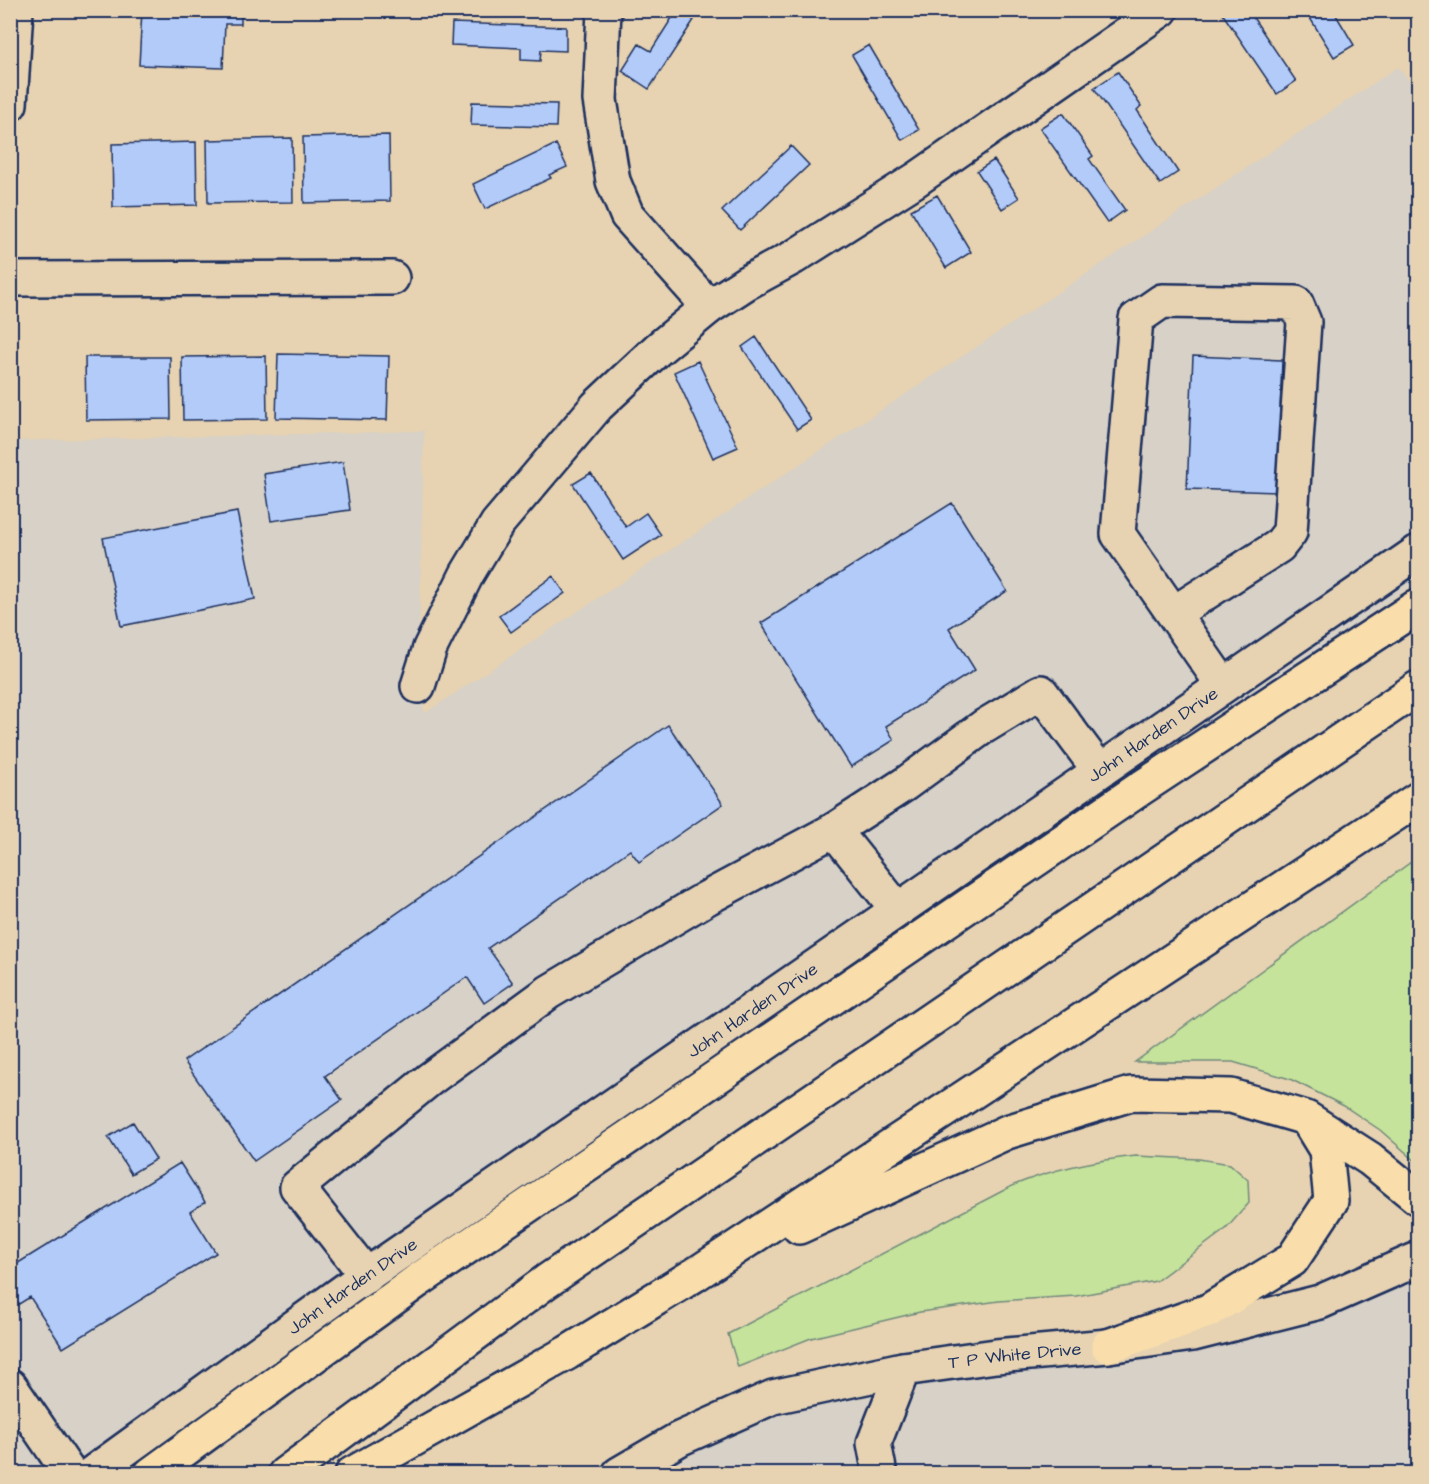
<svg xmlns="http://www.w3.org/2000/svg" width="1429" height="1484" font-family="'Architects Daughter',sans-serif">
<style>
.built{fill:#d7d1c7}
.green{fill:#c5e39b;stroke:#70897c;stroke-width:1.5}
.building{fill:#b2cbf9;stroke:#1b2f5e;stroke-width:1.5}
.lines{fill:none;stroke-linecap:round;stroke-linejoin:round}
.minor-casing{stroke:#1b2f5e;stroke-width:38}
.highway-casing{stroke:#1b2f5e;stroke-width:38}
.minor{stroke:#e7d3b2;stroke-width:33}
.highway{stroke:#f9deab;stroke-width:33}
.labels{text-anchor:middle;stroke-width:6;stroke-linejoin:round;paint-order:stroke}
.street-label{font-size:18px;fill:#1b2f5e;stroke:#e7d3b2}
</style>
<rect width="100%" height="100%" fill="#e7d3b2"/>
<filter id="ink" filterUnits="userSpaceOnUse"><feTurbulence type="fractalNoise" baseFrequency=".0167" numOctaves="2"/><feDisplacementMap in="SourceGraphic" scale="12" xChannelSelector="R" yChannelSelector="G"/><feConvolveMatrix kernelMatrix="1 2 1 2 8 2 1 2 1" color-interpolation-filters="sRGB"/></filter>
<g filter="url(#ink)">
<!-- built -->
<path class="built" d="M 1398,67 L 1418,91 L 1418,581 L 253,1374 L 115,1473 L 11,1473 L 10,441 L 424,431 L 418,686 L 425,713 Z
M 1418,1259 L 1418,1469 L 1341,1469 L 1274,1466 L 1273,1474 L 619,1474 L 773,1397 L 1108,1346 Z"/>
<!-- green -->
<path class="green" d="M 1418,857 L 1418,1163 L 1380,1130 L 1344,1106 L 1290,1079 L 1233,1062 L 1135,1062 Z
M 1136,1156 L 1199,1159 L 1230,1164 L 1248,1180 L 1249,1203 L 1226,1229 L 1156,1281 L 1076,1296 L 999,1301 L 920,1312 L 811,1338 L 738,1367 L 728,1334 L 1014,1185 C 1056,1168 1092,1161 1136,1156 Z"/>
<!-- building -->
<path class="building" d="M 142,10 L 241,10 L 241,24 L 225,24 L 223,68 L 139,65 Z
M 677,10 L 694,20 L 649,89 L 622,71 L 639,44 L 651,51 Z
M 1220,10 L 1248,10 L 1296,81 L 1277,94 Z
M 1305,10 L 1333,10 L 1354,45 L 1334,57 Z
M 452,23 L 566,27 L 566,51 L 541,50 L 540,61 L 521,60 L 521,48 L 451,45 Z
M 869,45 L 919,130 L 902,140 L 852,55 Z
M 1118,72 L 1141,106 L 1137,110 L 1178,172 L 1160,184 L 1094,88 Z
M 472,102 L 557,104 L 556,127 L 471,125 Z
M 1063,113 L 1093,156 L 1089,159 L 1125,210 L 1107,223 L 1040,128 Z
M 389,135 L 390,201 L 304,203 L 303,137 Z
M 292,138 L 293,202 L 208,203 L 207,140 Z
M 196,142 L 197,205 L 113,207 L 112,144 Z
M 556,144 L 567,167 L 549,175 L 551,178 L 485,209 L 473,184 Z
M 791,146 L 809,165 L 740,230 L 722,211 Z
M 994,160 L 1019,198 L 1002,209 L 977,171 Z
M 937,195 L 971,252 L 946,268 L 911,210 Z
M 756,337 L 811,420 L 797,429 L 742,347 Z
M 278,354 L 389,356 L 387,420 L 276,418 Z
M 266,356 L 267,419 L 183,420 L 182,357 Z
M 1193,356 L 1282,360 L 1277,492 L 1187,489 Z
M 85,357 L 170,357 L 171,419 L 86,420 Z
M 698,361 L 738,447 L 713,458 L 674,372 Z
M 343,462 L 350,510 L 271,521 L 264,474 Z
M 591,473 L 626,527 L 646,513 L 661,535 L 623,560 L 573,484 Z
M 952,503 L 1007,591 L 949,628 L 975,670 L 886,726 L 894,740 L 851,767 L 761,623 Z
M 237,512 L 255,599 L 121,626 L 103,538 Z
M 553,576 L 565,593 L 511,632 L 499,616 Z
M 668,725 L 723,804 L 639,862 L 630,850 L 488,948 L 513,983 L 484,1003 L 467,977 L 325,1076 L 342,1100 L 254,1161 L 184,1061 Z
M 133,1122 L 156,1159 L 131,1174 L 108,1137 Z
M 180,1163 L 205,1202 L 190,1212 L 216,1253 L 63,1348 L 30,1297 L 19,1304 L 10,1289 L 10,1268 Z"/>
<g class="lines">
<!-- minor casing -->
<g class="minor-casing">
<g id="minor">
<path d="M 604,10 L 600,100 L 613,181 L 627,215 L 709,307"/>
<path d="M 10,104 L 16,10"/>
<path d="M 10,279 L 392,278"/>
<path d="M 1174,613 L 1279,546 L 1290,532 L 1304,322 L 1296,303 L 1162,301 L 1136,319 L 1118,534 L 1223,685"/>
<path d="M 418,686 L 430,648 L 467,574 L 497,524 L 597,406 L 658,349 L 709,307 L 746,283 L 794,257 L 917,179 L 1161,10"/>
<path d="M 834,830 L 897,909"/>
<path d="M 367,1276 L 297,1187 L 430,1079 L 549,992 L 707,898 L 834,830 L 905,784 L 983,727 L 1041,692 L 1099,770"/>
<path d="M 10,1386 L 70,1474"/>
<path id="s1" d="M 91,1474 L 351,1286 L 1418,552"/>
<path id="s2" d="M 619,1474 L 679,1439 L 773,1397 L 903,1369 L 996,1356 L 1108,1346 L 1193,1334 L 1320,1302 L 1418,1259"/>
<path d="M 880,1474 L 874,1443 L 903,1369"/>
</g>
</g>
<!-- highway casing -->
<g class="highway-casing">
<path id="highway" d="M 799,1227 L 1007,1132 L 1131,1094 L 1231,1096 L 1306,1118 L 1370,1159 L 1418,1198
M 1108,1346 L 1208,1311 L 1292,1260 L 1331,1201 L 1326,1150 L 1307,1119
M 151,1474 L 417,1281 L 1141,788 L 1418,606
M 285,1474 L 547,1281 L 1418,688
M 352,1474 L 567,1353 L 696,1274 L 1418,799"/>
</g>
<!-- minor -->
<use href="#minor" class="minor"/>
<!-- highway -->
<use href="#highway" class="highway"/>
</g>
</g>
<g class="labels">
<!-- street labels -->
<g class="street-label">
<text dy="6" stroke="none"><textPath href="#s1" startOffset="1294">John Harden Drive</textPath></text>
<text dy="6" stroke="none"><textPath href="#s1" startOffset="808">John Harden Drive</textPath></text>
<text dy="6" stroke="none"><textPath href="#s1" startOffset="322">John Harden Drive</textPath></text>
<text dy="6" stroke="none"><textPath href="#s2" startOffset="418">T P White Drive</textPath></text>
</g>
</g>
<!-- margin -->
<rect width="1429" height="1484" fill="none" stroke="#e7d3b2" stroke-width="36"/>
<rect x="18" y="18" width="1393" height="1448" fill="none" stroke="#1b2f5e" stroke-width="2" filter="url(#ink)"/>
</svg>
